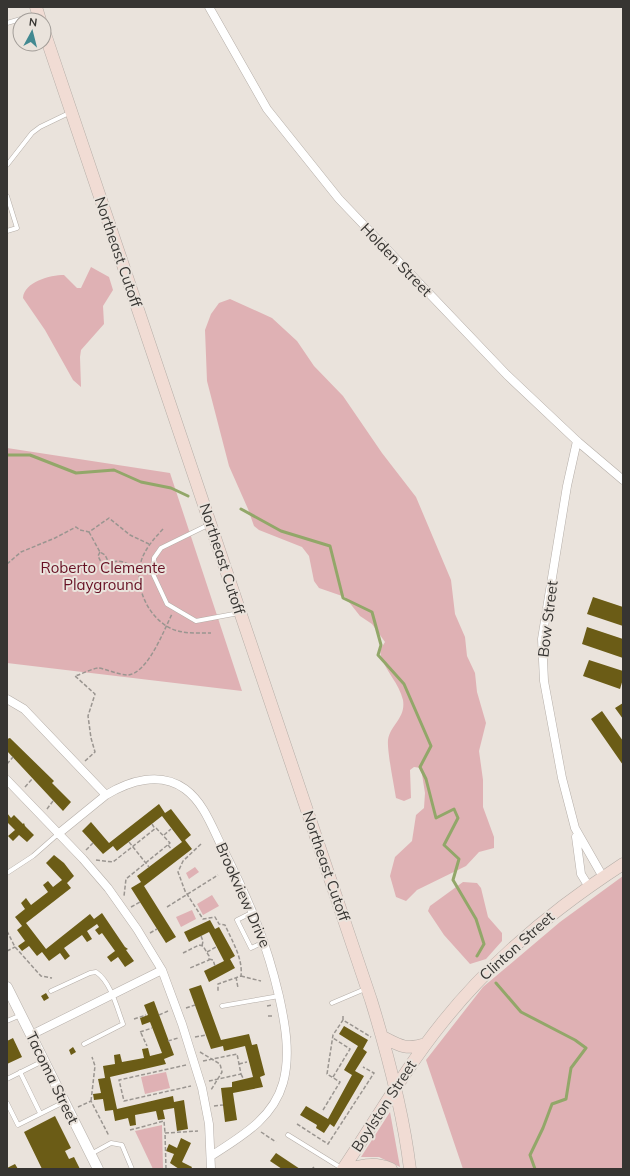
<svg xmlns="http://www.w3.org/2000/svg" width="630" height="1176" font-family="Mulish,sans-serif">
<style>
.green{fill:#dfb1b4}
.lines{fill:none;stroke-linecap:round;stroke-linejoin:round}
.stream{stroke:#92a769;stroke-width:3}
.building{fill:#6b5c16}
.service-casing{stroke:#b5aea8;stroke-width:5}
.minor-casing{stroke:#b5aea8;stroke-width:9}
.tertiary-casing{stroke:#b5aea8;stroke-width:11}
.secondary-casing{stroke:#b5aea8;stroke-width:13}
.path{stroke:#9a9590;stroke-width:1.5;stroke-dasharray:4 2;stroke-linecap:butt}
.service{stroke:#fff;stroke-width:4}
.minor{stroke:#fff;stroke-width:8}
.tertiary{stroke:#fff;stroke-width:10}
.secondary{stroke:#f1dcd4;stroke-width:12}
.labels{text-anchor:middle;stroke-width:4;stroke-linejoin:round;paint-order:stroke}
.street-label{font-size:15px;fill:#373532;stroke:#eae3dc}
.park-label{font-size:15px;fill:#671124;stroke:#eae3dc}
</style>
<rect width="100%" height="100%" fill="#eae3dc"/>
<!-- green -->
<path class="green" d="M 91,267 L 109,277 L 113,290 L 103,306 L 104,324 L 81,350 L 80,357 L 81,387 L 73,380 L 45,330 L 23,298 C 24,282 50,275 64,275 L 77,288 L 81,288 Z
M 230,299 L 272,318 L 297,341 L 314,366 L 343,396 L 382,453 L 416,497 L 451,580 L 455,614 L 465,637 L 467,656 L 475,673 L 477,692 L 486,723 L 479,751 L 483,780 L 483,807 L 494,837 L 494,848 L 479,852 L 466,866 L 417,890 L 406,901 L 396,897 L 390,876 L 395,857 L 412,841 L 416,815 L 424,808 L 425,793 L 421,768 L 414,767 L 410,770 L 411,798 L 404,801 L 396,798 C 394,785 387,751 388,740 C 390,725 406,718 403,700 C 399,683 386,672 381,656 C 379,650 382,647 385,642 L 372,624 L 360,616 L 345,597 L 319,588 L 314,581 L 309,556 L 302,547 L 259,530 L 254,526 L 248,509 L 229,466 L 207,381 L 205,330 L 211,314 L 219,303 Z
M 7,448 L 170,473 L 242,691 L 7,663 Z
M 195,867 L 199,872 L 189,879 L 186,873 Z
M 623,876 L 623,1169 L 463,1169 L 426,1060 L 483,987 L 560,922 Z
M 463,882 L 477,883 L 481,888 L 488,917 L 502,933 L 502,941 L 486,959 L 470,964 L 444,935 L 428,911 L 430,906 Z
M 212,895 L 219,906 L 203,915 L 197,904 Z
M 192,910 L 196,919 L 181,927 L 176,917 Z
M 166,1072 L 170,1088 L 145,1094 L 141,1077 Z
M 390,1112 L 400,1167 L 379,1157 L 361,1157 Z
M 162,1125 L 163,1169 L 153,1169 L 135,1131 Z"/>
<g class="lines">
<!-- stream -->
<path class="stream" d="M 7,455 L 30,455 L 76,473 L 114,470 L 141,482 L 171,488 L 188,496
M 241,509 L 281,531 L 330,546 L 343,598 L 372,612 L 381,645 L 378,655 L 404,684 L 431,746 L 420,767 L 426,779 L 436,818 L 454,809 L 458,818 L 444,845 L 459,859 L 453,880 L 476,919 L 484,944 L 477,956
M 496,983 L 521,1012 L 575,1040 L 586,1048 L 571,1068 L 566,1099 L 552,1104 L 543,1128 L 530,1155 L 535,1169"/>
</g>
<!-- building -->
<path class="building" d="M 593,597 L 623,607 L 623,626 L 587,614 Z
M 587,627 L 623,639 L 623,658 L 582,644 Z
M 589,660 L 623,671 L 623,679 L 620,689 L 583,676 Z
M 623,703 L 623,719 L 615,708 Z
M 602,711 L 623,741 L 623,765 L 591,719 Z
M 10,738 L 54,781 L 52,783 L 71,802 L 63,811 L 7,751 L 7,739 Z
M 159,804 L 165,813 L 171,809 L 191,835 L 185,840 L 192,849 L 144,886 L 176,937 L 166,943 L 131,888 L 141,882 L 137,876 L 182,842 L 162,816 L 117,851 L 113,846 L 103,854 L 82,831 L 91,822 L 109,843 Z
M 7,813 L 11,818 L 14,815 L 23,824 L 24,823 L 25,826 L 34,835 L 27,842 L 19,835 L 13,841 L 8,836 L 15,830 L 7,822 Z
M 54,855 L 64,863 L 74,876 L 67,883 L 71,888 L 26,923 L 46,949 L 90,914 L 94,919 L 102,913 L 125,947 L 128,949 L 126,950 L 134,961 L 125,967 L 118,957 L 111,962 L 107,957 L 115,951 L 102,933 L 99,935 L 95,930 L 99,927 L 97,924 L 87,931 L 92,939 L 87,942 L 82,935 L 64,948 L 70,956 L 65,960 L 60,953 L 49,961 L 42,952 L 37,956 L 29,946 L 22,951 L 18,946 L 25,941 L 17,930 L 22,926 L 15,917 L 25,909 L 21,903 L 26,898 L 31,905 L 48,892 L 43,885 L 48,881 L 53,887 L 62,880 L 46,863 Z
M 210,920 L 215,929 L 219,927 L 235,956 L 230,959 L 235,968 L 209,982 L 204,971 L 224,961 L 209,932 L 189,942 L 184,932 Z
M 201,985 L 221,1040 L 249,1034 L 252,1045 L 257,1044 L 265,1075 L 260,1077 L 263,1087 L 233,1093 L 237,1120 L 225,1122 L 221,1088 L 232,1087 L 232,1082 L 253,1077 L 245,1046 L 224,1051 L 223,1046 L 211,1049 L 189,989 Z
M 46,993 L 49,998 L 44,1001 L 41,996 Z
M 154,1001 L 174,1055 L 164,1059 L 166,1064 L 110,1077 L 117,1109 L 173,1096 L 174,1102 L 184,1100 L 188,1129 L 177,1131 L 174,1108 L 163,1110 L 165,1119 L 158,1120 L 156,1111 L 135,1115 L 136,1125 L 130,1126 L 128,1118 L 115,1121 L 113,1110 L 105,1111 L 103,1099 L 94,1100 L 93,1094 L 101,1093 L 98,1079 L 105,1078 L 103,1066 L 115,1064 L 114,1055 L 120,1054 L 122,1062 L 144,1058 L 142,1049 L 148,1048 L 150,1056 L 162,1053 L 150,1022 L 142,1025 L 140,1018 L 148,1015 L 144,1005 Z
M 344,1026 L 368,1040 L 363,1049 L 367,1052 L 355,1071 L 364,1076 L 334,1127 L 330,1124 L 324,1133 L 316,1128 L 317,1125 L 300,1115 L 306,1106 L 328,1119 L 352,1075 L 344,1070 L 358,1046 L 339,1034 Z
M 13,1038 L 22,1057 L 7,1064 L 7,1041 Z
M 73,1047 L 76,1052 L 71,1055 L 69,1050 Z
M 55,1116 L 71,1148 L 65,1151 L 69,1159 L 74,1157 L 80,1169 L 42,1169 L 24,1132 Z
M 181,1138 L 191,1143 L 182,1162 L 192,1167 L 191,1169 L 179,1169 L 170,1163 L 174,1154 L 166,1151 L 169,1144 L 177,1148 Z
M 276,1153 L 300,1169 L 282,1169 L 270,1161 Z
M 15,1164 L 18,1169 L 7,1169 L 7,1168 Z"/>
<g class="lines">
<!-- service casing -->
<g class="service-casing">
<path id="service" d="M 7,23 L 38,14
M 7,165 L 32,133 L 40,127 L 69,113
M 7,196 L 17,228 L 7,231
M 210,524 L 161,548 L 154,558 L 153,574 L 167,604 L 196,621 L 239,613
M 7,873 L 33,856 L 58,834
M 253,912 L 237,920 L 251,948 L 264,942
M 51,991 L 90,973 L 96,972 C 111,982 117,1008 123,1024 L 84,1044
M 332,1003 L 365,989
M 222,1006 L 279,996
M 7,1021 L 21,1015
M 20,1072 L 40,1113
M 7,1079 L 43,1061
M 7,1103 L 18,1125 L 64,1102
M 288,1135 L 343,1169
M 91,1154 L 111,1143 L 122,1145 L 132,1169"/>
</g>
<!-- minor casing -->
<g class="minor-casing">
<path id="minor" d="M 209,7 L 267,109 L 339,199 L 507,375 L 577,441 L 623,480
M 577,441 L 567,486 L 542,639 L 544,681 L 562,778 L 575,828 L 603,877
M 7,699 L 24,709 L 106,795 C 129,781 160,771 185,789 C 204,803 212,827 222,847 C 248,898 266,940 279,996 C 285,1023 291,1055 283,1083 C 273,1119 240,1137 211,1156
M 7,780 L 83,859 L 108,888 L 137,929 L 162,970 L 182,1024 L 202,1088 L 209,1124 L 211,1169
M 58,834 L 106,795
M 576,837 L 581,874 L 589,887
M 31,1035 L 162,970"/>
</g>
<!-- tertiary casing -->
<g class="tertiary-casing">
<path id="tertiary" d="M 7,987 L 98,1169"/>
</g>
<!-- secondary casing -->
<g class="secondary-casing">
<path id="secondary" d="M 36,7 L 40,20
M 44,31 L 371,1000 C 388,1055 403,1111 410,1169
M 383,1037 C 400,1046 406,1050 426,1044
M 343,1169 C 376,1120 405,1069 442,1023 C 492,960 555,908 623,864
M 350,1169 C 365,1164 377,1163 391,1169"/>
</g>
<!-- path -->
<path class="path" d="M 163,529 C 155,538 148,545 143,556 C 132,582 146,617 172,629 C 184,634 198,633 211,633
M 89,532 L 100,552 L 105,555 L 109,563 C 121,558 129,564 139,572
M 100,552 L 98,556 L 103,566 L 109,563
M 7,564 L 21,552 L 55,538 L 76,527 L 80,530 L 89,532 L 109,518 L 130,535 L 149,544
M 85,761 L 95,752 L 91,738 L 88,716 L 95,694 L 75,676 C 82,674 91,669 98,668 C 104,668 118,675 128,675 C 148,673 164,630 172,614
M 7,764 L 13,757
M 25,787 L 33,778
M 47,809 L 53,801
M 152,824 L 155,829
M 164,835 L 171,829
M 129,842 L 149,867
M 201,844 L 183,861 L 178,872 L 185,891 L 203,919 L 215,917 L 219,924 L 225,925 C 232,941 243,958 241,976 L 218,984 L 218,991
M 168,845 L 172,850
M 86,850 L 93,843
M 96,860 L 113,862 L 156,828 L 170,843 L 126,879 L 124,896
M 131,907 L 140,902
M 167,907 L 218,875
M 7,931 L 15,947 L 41,976 L 52,978
M 150,933 L 157,929
M 201,936 L 203,941 L 202,946
M 7,951 L 15,947
M 207,952 L 216,947
M 183,953 L 199,945 L 203,946 L 209,956 L 209,960 L 190,968
M 209,959 L 213,960 L 215,966
M 241,976 L 261,981
M 236,977 L 238,988
M 267,1006 L 273,1005
M 186,1008 L 195,1005
M 159,1015 L 168,1011
M 268,1016 L 274,1016
M 343,1016 L 343,1020 L 371,1037
M 134,1019 L 146,1015
M 140,1032 L 152,1028
M 141,1033 L 147,1046
M 195,1037 L 206,1035
M 168,1041 L 178,1038
M 200,1052 L 220,1064 L 222,1072 L 211,1090
M 203,1061 L 237,1054 L 241,1074 L 209,1081
M 239,1064 L 247,1062
M 186,1065 L 119,1080 L 124,1101 L 191,1086
M 241,1074 L 243,1078
M 333,1077 L 350,1049 L 333,1038
M 91,1101 L 95,1066 L 92,1057
M 214,1106 L 223,1105
M 78,1107 L 91,1101 L 109,1136
M 323,1110 L 340,1082 L 327,1074 L 333,1035 L 343,1020
M 297,1124 L 328,1144 L 374,1073 L 363,1067
M 130,1130 L 164,1121 L 165,1133
M 261,1132 L 276,1142
M 166,1169 L 165,1133 L 198,1131
M 312,1169 L 314,1167"/>
<!-- service -->
<use href="#service" class="service"/>
<!-- minor -->
<use href="#minor" class="minor"/>
<!-- tertiary -->
<use href="#tertiary" class="tertiary"/>
<!-- secondary -->
<use href="#secondary" class="secondary"/>
</g>
<g class="labels">
<!-- street labels -->
<g class="street-label">
<text transform="translate(118 252) rotate(71)" y="5">Northeast Cutoff</text>
<text transform="translate(396 260) rotate(46)" y="5">Holden Street</text>
<text transform="translate(222 559) rotate(72)" y="5">Northeast Cutoff</text>
<text transform="translate(548 619) rotate(-83)" y="5">Bow Street</text>
<text transform="translate(326 866) rotate(71)" y="5">Northeast Cutoff</text>
<text transform="translate(243 895) rotate(66)" y="5">Brookview Drive</text>
<text transform="translate(517 946) rotate(-42)" y="5">Clinton Street</text>
<text transform="translate(52 1078) rotate(64)" y="5">Tacoma Street</text>
<text transform="translate(384 1106) rotate(-57)" y="5">Boylston Street</text>
</g>
<!-- park labels -->
<g class="park-label">
<text x="103" y="573">Roberto Clemente<tspan x="103" dy="17">Playground</tspan></text>
</g>
</g>
<!-- border -->
<rect width="630" height="1176" fill="none" stroke="#373532" stroke-width="16"/>
<!-- north arrow -->
<g transform="translate(32 32) rotate(7)"><circle r="19" fill="#eae3dc" stroke="#a29d98"/>
<path d="M0-3L7 15L0 10L-7 15Z" fill="#428991"/>
<text y="-6" font-size="11" font-weight="bold" text-anchor="middle" fill="#373532">N</text>
</g>
</svg>
